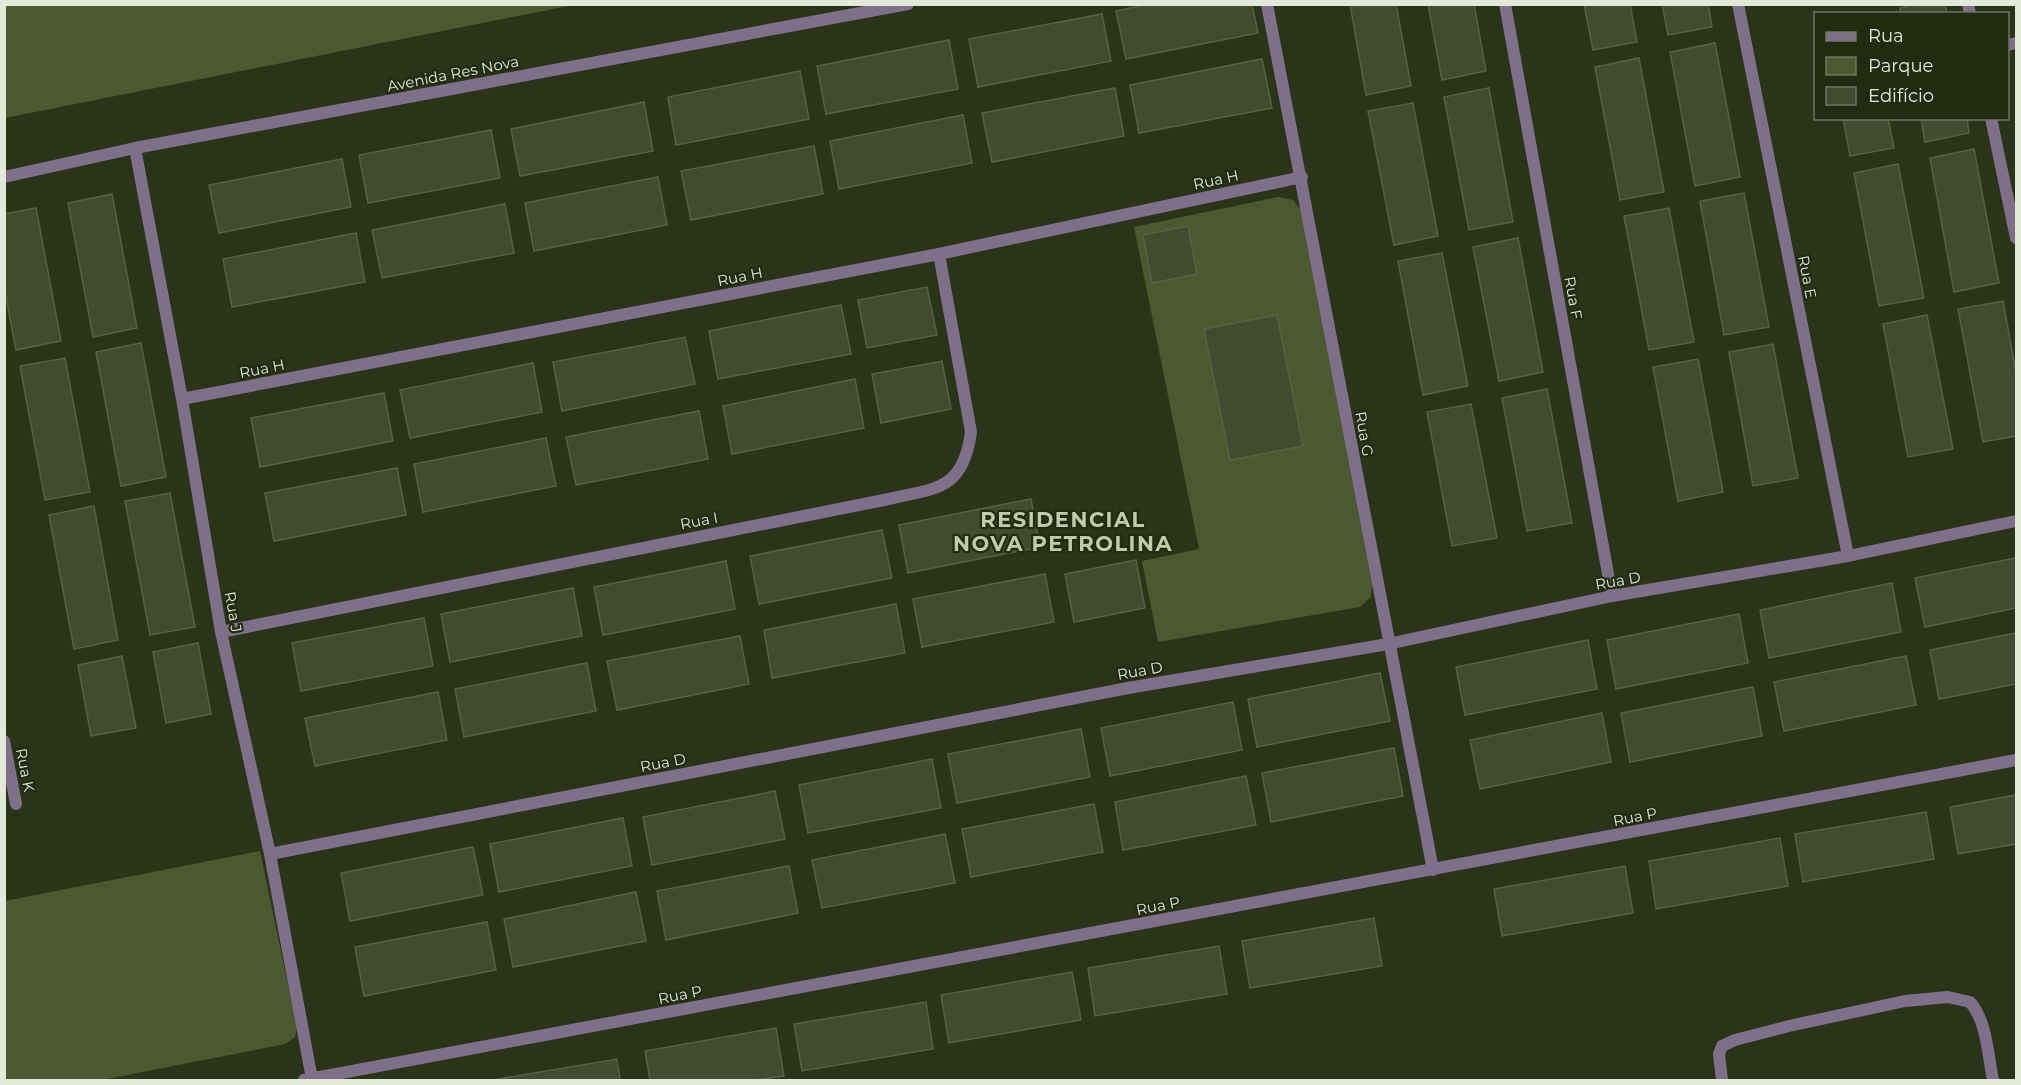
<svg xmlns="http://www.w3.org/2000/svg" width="2021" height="1085" font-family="Montserrat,sans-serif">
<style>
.green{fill:#4c5930}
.building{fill:#424a2f;stroke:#576145;stroke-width:1.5}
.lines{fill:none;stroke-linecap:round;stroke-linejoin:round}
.street{stroke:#7f7089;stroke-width:12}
.labels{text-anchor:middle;stroke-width:4.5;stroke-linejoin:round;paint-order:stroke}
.street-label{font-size:15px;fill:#e3e9d9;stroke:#222a10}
.district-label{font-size:21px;font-weight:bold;letter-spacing:1.5px;fill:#c0cbab;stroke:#222a10}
</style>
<rect width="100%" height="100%" fill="#2b3419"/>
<!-- green -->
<path class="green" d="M 5,4 L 573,4 L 573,5 L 5,118 Z
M 1278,197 L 1293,200 L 1301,210 L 1372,584 L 1371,597 L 1360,607 L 1158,642 L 1142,561 L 1199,549 L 1134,227 Z
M 260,851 L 297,1028 L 295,1037 L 285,1044 L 102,1080 L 5,1080 L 5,901 Z"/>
<!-- building -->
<path class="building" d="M 1148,4 L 1252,4 L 1258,33 L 1126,59 L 1116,11 Z
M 1350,4 L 1396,4 L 1411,86 L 1366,95 Z
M 1428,4 L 1474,4 L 1486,71 L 1442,80 Z
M 1584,4 L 1630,4 L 1637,42 L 1593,50 Z
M 1662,4 L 1708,4 L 1712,27 L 1668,35 Z
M 1917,4 L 1945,4 L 1947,14 L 1901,14 L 1900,8 Z
M 1102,14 L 1111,61 L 978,87 L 969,39 Z
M 949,40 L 958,89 L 826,114 L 817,66 Z
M 1715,43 L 1740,177 L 1695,186 L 1670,52 Z
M 1639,58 L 1664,192 L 1620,200 L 1595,67 Z
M 1262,59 L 1272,108 L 1139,133 L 1130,85 Z
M 800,71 L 809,119 L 676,145 L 668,97 Z
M 1115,88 L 1124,136 L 992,162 L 982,113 Z
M 1489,88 L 1513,222 L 1469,230 L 1444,97 Z
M 644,102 L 653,151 L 520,176 L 511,129 Z
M 1413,103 L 1438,236 L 1394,245 L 1368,111 Z
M 963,115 L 972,163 L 839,189 L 830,141 Z
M 1843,118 L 1888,118 L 1894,148 L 1850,156 Z
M 1921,118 L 1967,118 L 1969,133 L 1925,142 Z
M 491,130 L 500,178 L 368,203 L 359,155 Z
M 814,146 L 823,194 L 691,220 L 681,171 Z
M 1974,149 L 1999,283 L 1954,292 L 1930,158 Z
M 342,159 L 351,207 L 219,233 L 209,185 Z
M 1898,164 L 1924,298 L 1879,306 L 1854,173 Z
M 658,177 L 667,225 L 534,251 L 525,203 Z
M 1744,193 L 1769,327 L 1724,335 L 1700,201 Z
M 112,194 L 137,328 L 93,337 L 68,203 Z
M 505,204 L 514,253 L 382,278 L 372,230 Z
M 36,208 L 61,341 L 16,350 L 4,287 L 4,214 Z
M 1669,208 L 1694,342 L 1649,350 L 1624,216 Z
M 1188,226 L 1197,274 L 1152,283 L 1143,235 Z
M 356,233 L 365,282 L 232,307 L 223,259 Z
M 1518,238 L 1543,372 L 1499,381 L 1473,247 Z
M 1442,253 L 1468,386 L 1423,395 L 1398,261 Z
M 927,287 L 937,335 L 867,348 L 858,300 Z
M 2003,301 L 2016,373 L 2016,436 L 1983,442 L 1958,309 Z
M 841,305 L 851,354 L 718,379 L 709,331 Z
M 1277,315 L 1303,446 L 1230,460 L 1204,329 Z
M 1927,315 L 1953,449 L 1908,457 L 1883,324 Z
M 685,337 L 695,384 L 562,411 L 553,362 Z
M 141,343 L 166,477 L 121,486 L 96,352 Z
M 1773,344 L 1798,478 L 1753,486 L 1729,352 Z
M 65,358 L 90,492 L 45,500 L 20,366 Z
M 1698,359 L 1723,492 L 1678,501 L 1653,367 Z
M 942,361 L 951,409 L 881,423 L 872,374 Z
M 533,363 L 542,412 L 410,438 L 400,390 Z
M 855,379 L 864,428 L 732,454 L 723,406 Z
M 1547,389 L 1572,523 L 1527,531 L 1502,398 Z
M 384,393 L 393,441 L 260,467 L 251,418 Z
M 1471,404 L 1497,538 L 1452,546 L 1427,412 Z
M 699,411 L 708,459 L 576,485 L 566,437 Z
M 546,438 L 556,486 L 423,512 L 414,464 Z
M 397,468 L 406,515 L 274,541 L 265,493 Z
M 170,493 L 195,627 L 150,635 L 125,501 Z
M 1031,499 L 1040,547 L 908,573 L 899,525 Z
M 94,506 L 118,640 L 74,649 L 49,515 Z
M 882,530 L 892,578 L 759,604 L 750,556 Z
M 2016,558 L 2016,608 L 1925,627 L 1915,578 Z
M 1136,560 L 1145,608 L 1074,622 L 1065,574 Z
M 726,561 L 735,609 L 603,635 L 594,587 Z
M 1045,574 L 1054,622 L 922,647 L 913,599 Z
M 1892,583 L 1901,632 L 1769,658 L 1760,610 Z
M 573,588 L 582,636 L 450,662 L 441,614 Z
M 896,604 L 905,653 L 772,678 L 764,630 Z
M 1739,614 L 1748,663 L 1616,689 L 1607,640 Z
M 424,618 L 433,666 L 301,691 L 292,643 Z
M 2016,633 L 2016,684 L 1939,699 L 1930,650 Z
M 740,636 L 749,684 L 617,710 L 607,661 Z
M 1588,640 L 1597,689 L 1465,715 L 1456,667 Z
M 198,643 L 211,714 L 166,723 L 153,652 Z
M 122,656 L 136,728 L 91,736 L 78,665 Z
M 1906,656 L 1916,705 L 1784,731 L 1774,682 Z
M 587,663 L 596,711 L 464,737 L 455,689 Z
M 1380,673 L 1390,721 L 1257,747 L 1248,699 Z
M 1753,687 L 1762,736 L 1630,762 L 1621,713 Z
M 438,692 L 447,740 L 315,766 L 305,718 Z
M 1233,702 L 1242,750 L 1110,776 L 1101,728 Z
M 1602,713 L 1611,762 L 1480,789 L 1470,740 Z
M 1081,729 L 1090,777 L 957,803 L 948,754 Z
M 1394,748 L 1403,796 L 1271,822 L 1262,773 Z
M 932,759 L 941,808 L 808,833 L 799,785 Z
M 1246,776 L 1256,825 L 1123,850 L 1115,802 Z
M 775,791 L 785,839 L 652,865 L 643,817 Z
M 2016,795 L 2016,844 L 1958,854 L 1950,807 Z
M 1094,804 L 1103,852 L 971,877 L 962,829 Z
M 1926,812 L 1934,859 L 1803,882 L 1795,834 Z
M 623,818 L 632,866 L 499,892 L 490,844 Z
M 945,834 L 955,883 L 822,908 L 812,860 Z
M 1780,838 L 1788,886 L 1656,909 L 1649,861 Z
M 473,847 L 483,895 L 350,921 L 341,873 Z
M 789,866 L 798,913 L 666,940 L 657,891 Z
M 1625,866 L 1633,913 L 1502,936 L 1494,889 Z
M 636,892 L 646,941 L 513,967 L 504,919 Z
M 1374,918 L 1382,966 L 1250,988 L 1242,941 Z
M 487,922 L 496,970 L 364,996 L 355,947 Z
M 1219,946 L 1227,994 L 1095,1016 L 1088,968 Z
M 1072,972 L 1081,1020 L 949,1043 L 941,995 Z
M 926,1002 L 933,1049 L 802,1071 L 794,1024 Z
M 776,1028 L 784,1076 L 755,1080 L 650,1080 L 645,1051 Z
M 617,1059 L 620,1080 L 493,1080 Z"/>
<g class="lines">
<!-- street -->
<path class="street" d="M 1267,4 L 1433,870
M 1505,4 L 1612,596
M 1738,4 L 1848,556
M 1968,4 L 1970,14
M 2008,45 L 2016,43
M 1991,118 L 2016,238
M 135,148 L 182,399 L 221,632 L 270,854 L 312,1079
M 4,177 L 135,148 L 908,4
M 182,399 L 939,254 L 1302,177
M 221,632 L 884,500 C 935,488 963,492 971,432 L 939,254
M 4,741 L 16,804
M 270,854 L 1128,688 L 1388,644 L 1612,596 L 1848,556 L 2016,521
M 304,1080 L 2016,760
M 1722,1080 L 1719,1054 L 1722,1046 L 1735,1040 L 1789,1026 L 1905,1001 L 1948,997 L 1970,1002 C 1987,1021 1988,1056 1993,1080"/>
</g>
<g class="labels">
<!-- street labels -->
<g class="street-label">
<text transform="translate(453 74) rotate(-11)" y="5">Avenida Res Nova</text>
<text transform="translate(1216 180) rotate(-12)" y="5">Rua H</text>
<text transform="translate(740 277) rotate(-11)" y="5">Rua H</text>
<text transform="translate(1807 277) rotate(79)" y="5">Rua E</text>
<text transform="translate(1573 298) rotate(80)" y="5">Rua F</text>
<text transform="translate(262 369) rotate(-11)" y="5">Rua H</text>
<text transform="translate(1364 434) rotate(80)" y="5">Rua G</text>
<text transform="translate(699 521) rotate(-11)" y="5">Rua I</text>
<text transform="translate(1618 581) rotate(-10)" y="5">Rua D</text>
<text transform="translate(233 612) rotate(80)" y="5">Rua J</text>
<text transform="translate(1140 671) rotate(-10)" y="5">Rua D</text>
<text transform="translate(663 763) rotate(-11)" y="5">Rua D</text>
<text transform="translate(25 770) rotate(79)" y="5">Rua K</text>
<text transform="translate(1635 817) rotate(-11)" y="5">Rua P</text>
<text transform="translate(1158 906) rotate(-11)" y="5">Rua P</text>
<text transform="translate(680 995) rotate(-11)" y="5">Rua P</text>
</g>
<!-- district labels -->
<g class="district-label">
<text x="1063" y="527">RESIDENCIAL<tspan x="1063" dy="24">NOVA PETROLINA</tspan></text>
</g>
</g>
<!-- border -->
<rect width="2021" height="1085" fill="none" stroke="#e3e9d9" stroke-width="12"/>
<!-- legend -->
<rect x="1814" y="12" width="195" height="108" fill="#222a10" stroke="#6f7660" stroke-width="1.5"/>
<rect x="1826" y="32" width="30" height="9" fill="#7f7089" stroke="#6f7660" stroke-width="1.5"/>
<text x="1868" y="42" font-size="18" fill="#e3e9d9">Rua</text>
<rect x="1826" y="57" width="30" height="18" fill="#4c5930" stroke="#6f7660" stroke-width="1.5"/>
<text x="1868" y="72" font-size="18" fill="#e3e9d9">Parque</text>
<rect x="1826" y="87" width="30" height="18" fill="#424a2f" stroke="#6f7660" stroke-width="1.5"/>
<text x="1868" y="102" font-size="18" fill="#e3e9d9">Edifício</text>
</svg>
